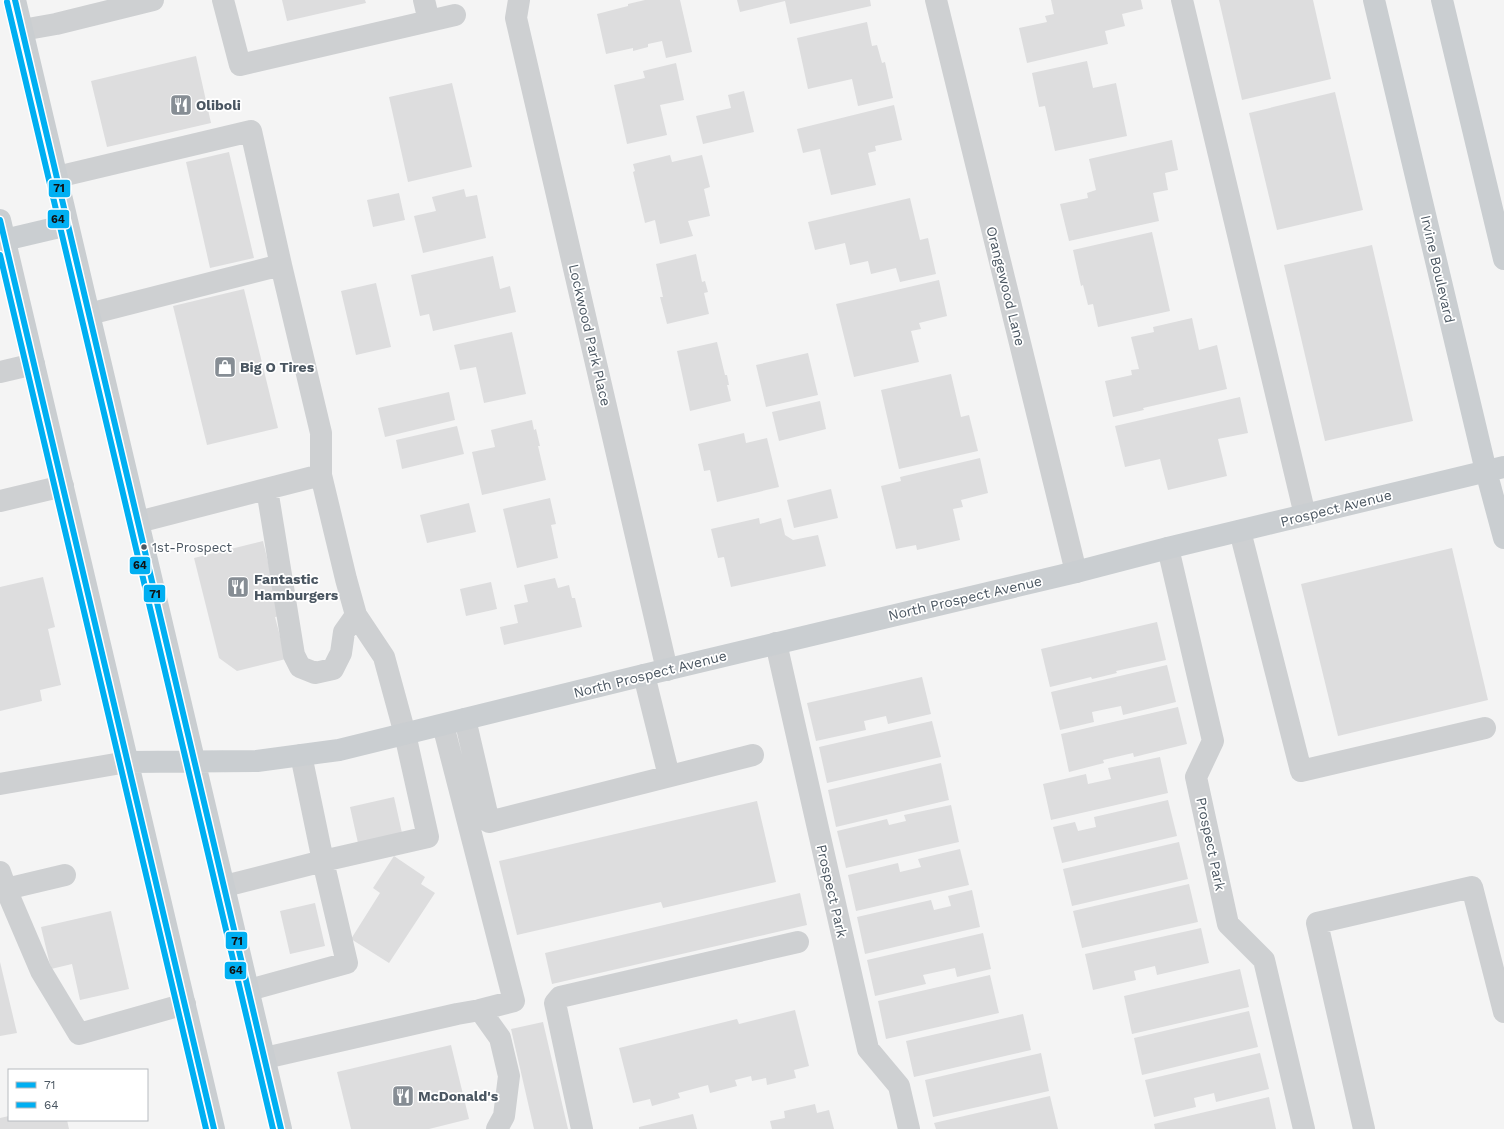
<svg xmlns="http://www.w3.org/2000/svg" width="1504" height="1129" font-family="'Work Sans',sans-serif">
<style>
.building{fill:#ddddde}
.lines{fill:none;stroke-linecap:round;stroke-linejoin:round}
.minor{stroke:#ced0d2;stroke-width:22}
.major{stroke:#caced1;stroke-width:22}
.bus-1-casing{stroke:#fff;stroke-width:9}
.bus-2-casing{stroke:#fff;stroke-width:9}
.bus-1{stroke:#00aff2;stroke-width:6}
.bus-2{stroke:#00aff2;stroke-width:6}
.bus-dot{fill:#4a5661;stroke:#fff;stroke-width:1.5}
.labels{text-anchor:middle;stroke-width:3.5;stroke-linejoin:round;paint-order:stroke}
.bus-label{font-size:13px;fill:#4a5661;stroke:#fff;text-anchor:start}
.poi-label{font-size:14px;font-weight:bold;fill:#4a5661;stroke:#fff;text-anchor:start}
.street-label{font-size:14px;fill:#4a5661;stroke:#fff}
.line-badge{stroke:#fff;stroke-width:1.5}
.pale-badge-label{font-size:11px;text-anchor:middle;font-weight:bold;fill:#111}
</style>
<rect width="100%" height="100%" fill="#f4f4f4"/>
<!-- building -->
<path class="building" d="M 282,0 L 365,0 L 366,3 L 287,21 Z
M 645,0 L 680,0 L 692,52 L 666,58 L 662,41 L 648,44 L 648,47 L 633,51 L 633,48 L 606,54 L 597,14 L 628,6 L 628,4 Z
M 737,0 L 870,0 L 871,6 L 790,24 L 785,1 L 740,12 Z
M 1051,0 L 1141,0 L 1143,9 L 1122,14 L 1125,26 L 1105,31 L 1108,44 L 1027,63 L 1019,28 L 1047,22 L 1045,16 L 1054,14 Z
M 1219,0 L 1313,0 L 1331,79 L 1242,100 Z
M 867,22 L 872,46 L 877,45 L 882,63 L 885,62 L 893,98 L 858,106 L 852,79 L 808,89 L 797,38 Z
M 196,56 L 211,123 L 107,147 L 91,81 Z
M 1087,61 L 1093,88 L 1116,83 L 1127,136 L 1055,151 L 1045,106 L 1039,107 L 1032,73 Z
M 676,63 L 684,100 L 660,105 L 667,135 L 627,144 L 614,85 L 645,78 L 643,71 Z
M 452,83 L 472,167 L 408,182 L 389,97 Z
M 744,91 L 754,132 L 703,144 L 696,116 L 731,108 L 728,95 Z
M 1335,92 L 1363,210 L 1277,230 L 1249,113 Z
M 894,105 L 902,140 L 875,146 L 876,151 L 868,153 L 876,185 L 831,195 L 820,149 L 803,153 L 797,129 Z
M 1172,140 L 1178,170 L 1165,173 L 1168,190 L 1153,193 L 1159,221 L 1069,241 L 1060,204 L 1088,198 L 1087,193 L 1096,190 L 1089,159 Z
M 229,152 L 254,258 L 210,268 L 186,162 Z
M 670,155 L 672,162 L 702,155 L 710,187 L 704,189 L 710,216 L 688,221 L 693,236 L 660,244 L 655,220 L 645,223 L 633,172 L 635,171 L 633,164 Z
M 464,189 L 466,197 L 477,195 L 486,238 L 423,253 L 414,216 L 436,211 L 432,197 Z
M 399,193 L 405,220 L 373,227 L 367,200 Z
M 910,198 L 920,240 L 928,238 L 936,274 L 900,282 L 896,268 L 871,274 L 868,261 L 850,265 L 845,243 L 815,250 L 808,222 Z
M 1152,232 L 1170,311 L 1098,327 L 1093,304 L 1088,305 L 1083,285 L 1081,286 L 1073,250 Z
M 1372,245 L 1413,421 L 1325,441 L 1284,265 Z
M 696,254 L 702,282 L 705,281 L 708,292 L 704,293 L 709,314 L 667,324 L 660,297 L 663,297 L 656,264 Z
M 493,256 L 500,289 L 510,286 L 516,312 L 433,331 L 429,314 L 420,316 L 411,275 Z
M 939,280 L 947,316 L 919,323 L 921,329 L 911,331 L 919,362 L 854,377 L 836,304 Z
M 376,283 L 391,347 L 356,355 L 341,291 Z
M 244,289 L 278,428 L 207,445 L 173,306 Z
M 1192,318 L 1199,350 L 1217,345 L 1227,389 L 1143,408 L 1144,410 L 1113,417 L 1105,381 L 1132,375 L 1131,370 L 1139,369 L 1131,337 L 1154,332 L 1153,327 Z
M 512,332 L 526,394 L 484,403 L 476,367 L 460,370 L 454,345 Z
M 717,342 L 725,375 L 727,375 L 729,385 L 727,385 L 731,401 L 690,411 L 677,351 Z
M 808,353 L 818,395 L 766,407 L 756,365 Z
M 951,374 L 961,417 L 969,415 L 978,451 L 899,469 L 881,390 Z
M 449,392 L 455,420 L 385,437 L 378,408 Z
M 1240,397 L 1248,433 L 1218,439 L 1227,476 L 1168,490 L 1160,459 L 1125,467 L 1115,426 Z
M 820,401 L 826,429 L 779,441 L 772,412 Z
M 532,420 L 534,430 L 536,429 L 540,446 L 538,446 L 546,480 L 482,495 L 472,452 L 495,447 L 491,430 Z
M 457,426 L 464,454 L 402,469 L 396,440 Z
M 744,433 L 746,443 L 767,438 L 779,487 L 717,502 L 710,470 L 704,471 L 698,444 Z
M 980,458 L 988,493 L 961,500 L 963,507 L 953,509 L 960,540 L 917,550 L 916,545 L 896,549 L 881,486 L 901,481 L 900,477 Z
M 831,489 L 838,518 L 794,528 L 787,500 Z
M 550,498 L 556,524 L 551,525 L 558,558 L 517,568 L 503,509 Z
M 469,503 L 476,532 L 427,543 L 420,515 Z
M 759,518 L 760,524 L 781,518 L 785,535 L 793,540 L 818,535 L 826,566 L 731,587 L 724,557 L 718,558 L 711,529 Z
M 263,541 L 281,616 L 275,617 L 286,659 L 237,671 L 219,658 L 194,558 Z
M 1452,548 L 1488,700 L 1338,736 L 1301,584 Z
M 43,577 L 55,627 L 48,629 L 61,685 L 40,690 L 42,701 L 0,711 L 0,587 Z
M 555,578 L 558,588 L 569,585 L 572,598 L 575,598 L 582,627 L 504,645 L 500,627 L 518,623 L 514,605 L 528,602 L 524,585 Z
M 491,582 L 497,609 L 466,616 L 460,589 Z
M 1157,622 L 1166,660 L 1116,671 L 1117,673 L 1092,679 L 1091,677 L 1050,687 L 1041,649 Z
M 1167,665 L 1176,702 L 1123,715 L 1121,706 L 1092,712 L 1094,722 L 1060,730 L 1051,692 Z
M 922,677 L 931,714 L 888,724 L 886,716 L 864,721 L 866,730 L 816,741 L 807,703 Z
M 1178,707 L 1187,744 L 1134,757 L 1133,753 L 1103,760 L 1104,763 L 1069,772 L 1061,734 Z
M 932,721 L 941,757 L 827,783 L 819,747 Z
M 1160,757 L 1168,793 L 1051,820 L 1043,784 L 1086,774 L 1088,784 L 1111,779 L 1108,768 Z
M 941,763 L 949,800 L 836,827 L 828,790 Z
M 394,797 L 402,833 L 358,843 L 350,807 Z
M 1168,800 L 1177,836 L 1062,863 L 1053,827 L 1075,822 L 1078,831 L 1096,827 L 1094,817 Z
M 757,801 L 776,882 L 663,908 L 661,902 L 517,935 L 499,861 Z
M 951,805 L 959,842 L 846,868 L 837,831 L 887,819 L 889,825 L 906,821 L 904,815 Z
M 1179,842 L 1188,879 L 1072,906 L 1063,869 Z
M 960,849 L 969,885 L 856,911 L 848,875 L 898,863 L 900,872 L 921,867 L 918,859 Z
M 394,856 L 425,877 L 421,884 L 435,893 L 389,963 L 351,939 L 380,893 L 373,888 Z
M 1189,884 L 1198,922 L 1082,948 L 1073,911 Z
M 972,890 L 980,927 L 865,954 L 857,917 L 931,900 L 934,910 L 951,906 L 948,896 Z
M 800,893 L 807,925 L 552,984 L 545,953 Z
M 315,903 L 325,946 L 290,954 L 280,911 Z
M 111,911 L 129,989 L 80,1000 L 72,964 L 51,969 L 41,927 Z
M 1201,928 L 1209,963 L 1157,975 L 1155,966 L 1134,971 L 1136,980 L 1093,990 L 1085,954 Z
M 983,933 L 991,969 L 957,977 L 955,968 L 923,975 L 926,984 L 875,996 L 867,960 Z
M 0,962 L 17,1033 L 0,1036 Z
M 1240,969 L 1249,1007 L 1132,1034 L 1124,996 Z
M 990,975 L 999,1013 L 886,1039 L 878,1001 Z
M 795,1010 L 809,1066 L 794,1070 L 796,1078 L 767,1085 L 766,1078 L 752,1081 L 751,1076 L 735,1080 L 737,1086 L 710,1093 L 708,1085 L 678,1093 L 680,1098 L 652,1106 L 650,1099 L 633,1103 L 619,1048 L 737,1019 L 739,1024 Z
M 1249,1011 L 1258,1047 L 1142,1075 L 1134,1038 Z
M 1023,1014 L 1031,1050 L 914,1077 L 906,1041 Z
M 543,1022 L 568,1129 L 534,1129 L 511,1029 Z
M 451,1045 L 469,1119 L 429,1129 L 351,1129 L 337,1072 Z
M 1041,1053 L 1049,1091 L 933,1117 L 925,1080 Z
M 1260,1053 L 1269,1089 L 1216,1102 L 1214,1093 L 1194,1098 L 1196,1107 L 1154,1117 L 1145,1080 Z
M 1050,1096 L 1058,1129 L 936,1129 L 934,1123 Z
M 1269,1097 L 1276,1129 L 1155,1129 L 1154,1124 Z
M 815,1104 L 817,1113 L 829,1110 L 834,1129 L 772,1129 L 770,1121 L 785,1118 L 784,1111 Z
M 693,1114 L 697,1129 L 639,1129 L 639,1127 Z
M 9,1116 L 9,1120 L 67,1120 L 69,1129 L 0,1129 L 0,1118 Z"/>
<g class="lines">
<!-- minor -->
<path class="minor" d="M 223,0 L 240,65 L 455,15
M 424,0 L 429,21
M 519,0 L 516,18 L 667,670
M 936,0 L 1076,572
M 1182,0 L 1305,515
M 22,30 L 56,24 L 153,0
M 57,177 L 251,131 L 281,265
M 89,314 L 281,265 L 321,433 L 321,475 L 346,579 L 356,615 L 384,657 L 405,734 L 428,837 L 323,861 L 301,755
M 0,372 L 34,364
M 267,489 L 294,655 L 300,667 L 315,673 L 333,669 L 341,653 L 344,632 L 356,615
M 0,501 L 63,486
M 138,522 L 321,475
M 1240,531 L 1301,771 L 1485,728
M 1168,548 L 1213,741 L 1196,777 L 1228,924 L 1264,960 L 1304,1129
M 776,643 L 868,1049 L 899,1086 L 909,1129
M 644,675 L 669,776
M 465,719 L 489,822 L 753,755
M 443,725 L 514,1001 L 480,1010
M 0,784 L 127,762
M 0,872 L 6,889 L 41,971 L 79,1034 L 185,1004
M 225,886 L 323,861 L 347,963 L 249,990
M 6,889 L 65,875
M 265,1058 L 457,1014 L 480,1010 L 500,1038 L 509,1076 L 504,1116 L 497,1129
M 582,1129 L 555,1003 L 560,997 L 798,942
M 1364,1129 L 1317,923 L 1472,887 L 1504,1012"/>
<!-- major -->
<path class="major" d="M 15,0 L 281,1129
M 1374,0 L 1486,471 L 1504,538
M 1442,0 L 1504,259
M 0,220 L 214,1129
M 0,241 L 68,225
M 127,762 L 257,761 L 339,750 L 644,675 L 1076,572 L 1168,548 L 1504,467"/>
<!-- bus-1 casing -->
<g class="bus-1-casing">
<path id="bus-1" d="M 15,0 L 281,1129
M 0,220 L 214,1129"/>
</g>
<!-- bus-2 casing -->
<g class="bus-2-casing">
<path id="bus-2" d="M 7,2 L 273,1129
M 0,255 L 206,1129"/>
</g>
<!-- bus-1 -->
<use href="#bus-1" class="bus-1"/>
<!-- bus-2 -->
<use href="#bus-2" class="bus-2"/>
</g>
<!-- icons -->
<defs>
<g id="restaurant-square" transform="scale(1.15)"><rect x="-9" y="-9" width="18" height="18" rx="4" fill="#868d94" stroke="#fff"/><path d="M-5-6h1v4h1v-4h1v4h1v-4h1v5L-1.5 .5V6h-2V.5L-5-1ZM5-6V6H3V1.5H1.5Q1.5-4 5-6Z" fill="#fff"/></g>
<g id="shop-square" transform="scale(1.15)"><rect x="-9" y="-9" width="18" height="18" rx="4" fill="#868d94" stroke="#fff"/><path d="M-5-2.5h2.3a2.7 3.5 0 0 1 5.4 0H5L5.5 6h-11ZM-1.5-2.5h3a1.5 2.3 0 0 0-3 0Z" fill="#fff"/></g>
</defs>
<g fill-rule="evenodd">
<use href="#restaurant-square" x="181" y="105"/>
<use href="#shop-square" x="225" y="367"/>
<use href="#restaurant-square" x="238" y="587"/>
<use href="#restaurant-square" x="403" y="1096"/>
</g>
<!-- markers -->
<circle class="bus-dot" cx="144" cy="547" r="3.5"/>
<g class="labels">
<!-- bus labels -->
<g class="bus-label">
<text x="152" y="552">1st-Prospect</text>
</g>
<!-- poi labels -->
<g class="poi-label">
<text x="196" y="110">Oliboli</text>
<text x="240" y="372">Big O Tires</text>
<text x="254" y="584">Fantastic<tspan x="254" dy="16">Hamburgers</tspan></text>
<text x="418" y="1101">McDonald's</text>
</g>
<!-- street labels -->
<g class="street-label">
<text transform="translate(1438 269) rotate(77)" y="5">Irvine Boulevard</text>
<text transform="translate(1006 286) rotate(76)" y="5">Orangewood Lane</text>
<text transform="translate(590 335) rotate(77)" y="5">Lockwood Park Place</text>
<text transform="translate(1336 508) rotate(-14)" y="5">Prospect Avenue</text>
<text transform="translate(965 598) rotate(-13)" y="5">North Prospect Avenue</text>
<text transform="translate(650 674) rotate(-14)" y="5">North Prospect Avenue</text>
<text transform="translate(1211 844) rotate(78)" y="5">Prospect Park</text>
<text transform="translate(832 891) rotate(77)" y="5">Prospect Park</text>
</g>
</g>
<g class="line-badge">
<rect x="48" y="179" width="23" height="19" rx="4" fill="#00aff2"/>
<rect x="47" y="209" width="23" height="20" rx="4" fill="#00aff2"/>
<rect x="129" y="556" width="22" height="19" rx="4" fill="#00aff2"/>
<rect x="143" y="584" width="23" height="19" rx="4" fill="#00aff2"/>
<rect x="225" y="931" width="23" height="19" rx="4" fill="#00aff2"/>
<rect x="224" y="961" width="23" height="19" rx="4" fill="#00aff2"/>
</g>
<g class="pale-badge-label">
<text x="59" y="192">71</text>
<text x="58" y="223">64</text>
<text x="140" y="569">64</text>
<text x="155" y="598">71</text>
<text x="237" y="945">71</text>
<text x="236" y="974">64</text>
</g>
<!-- legend -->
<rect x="8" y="1069" width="140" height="52" fill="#ffffff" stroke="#b7bbc0"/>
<rect x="16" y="1082" width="20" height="6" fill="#00aff2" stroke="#b7bbc0"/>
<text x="44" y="1089" font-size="12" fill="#4a5661">71</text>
<rect x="16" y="1102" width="20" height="6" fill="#00aff2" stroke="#b7bbc0"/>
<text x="44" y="1109" font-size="12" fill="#4a5661">64</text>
</svg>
